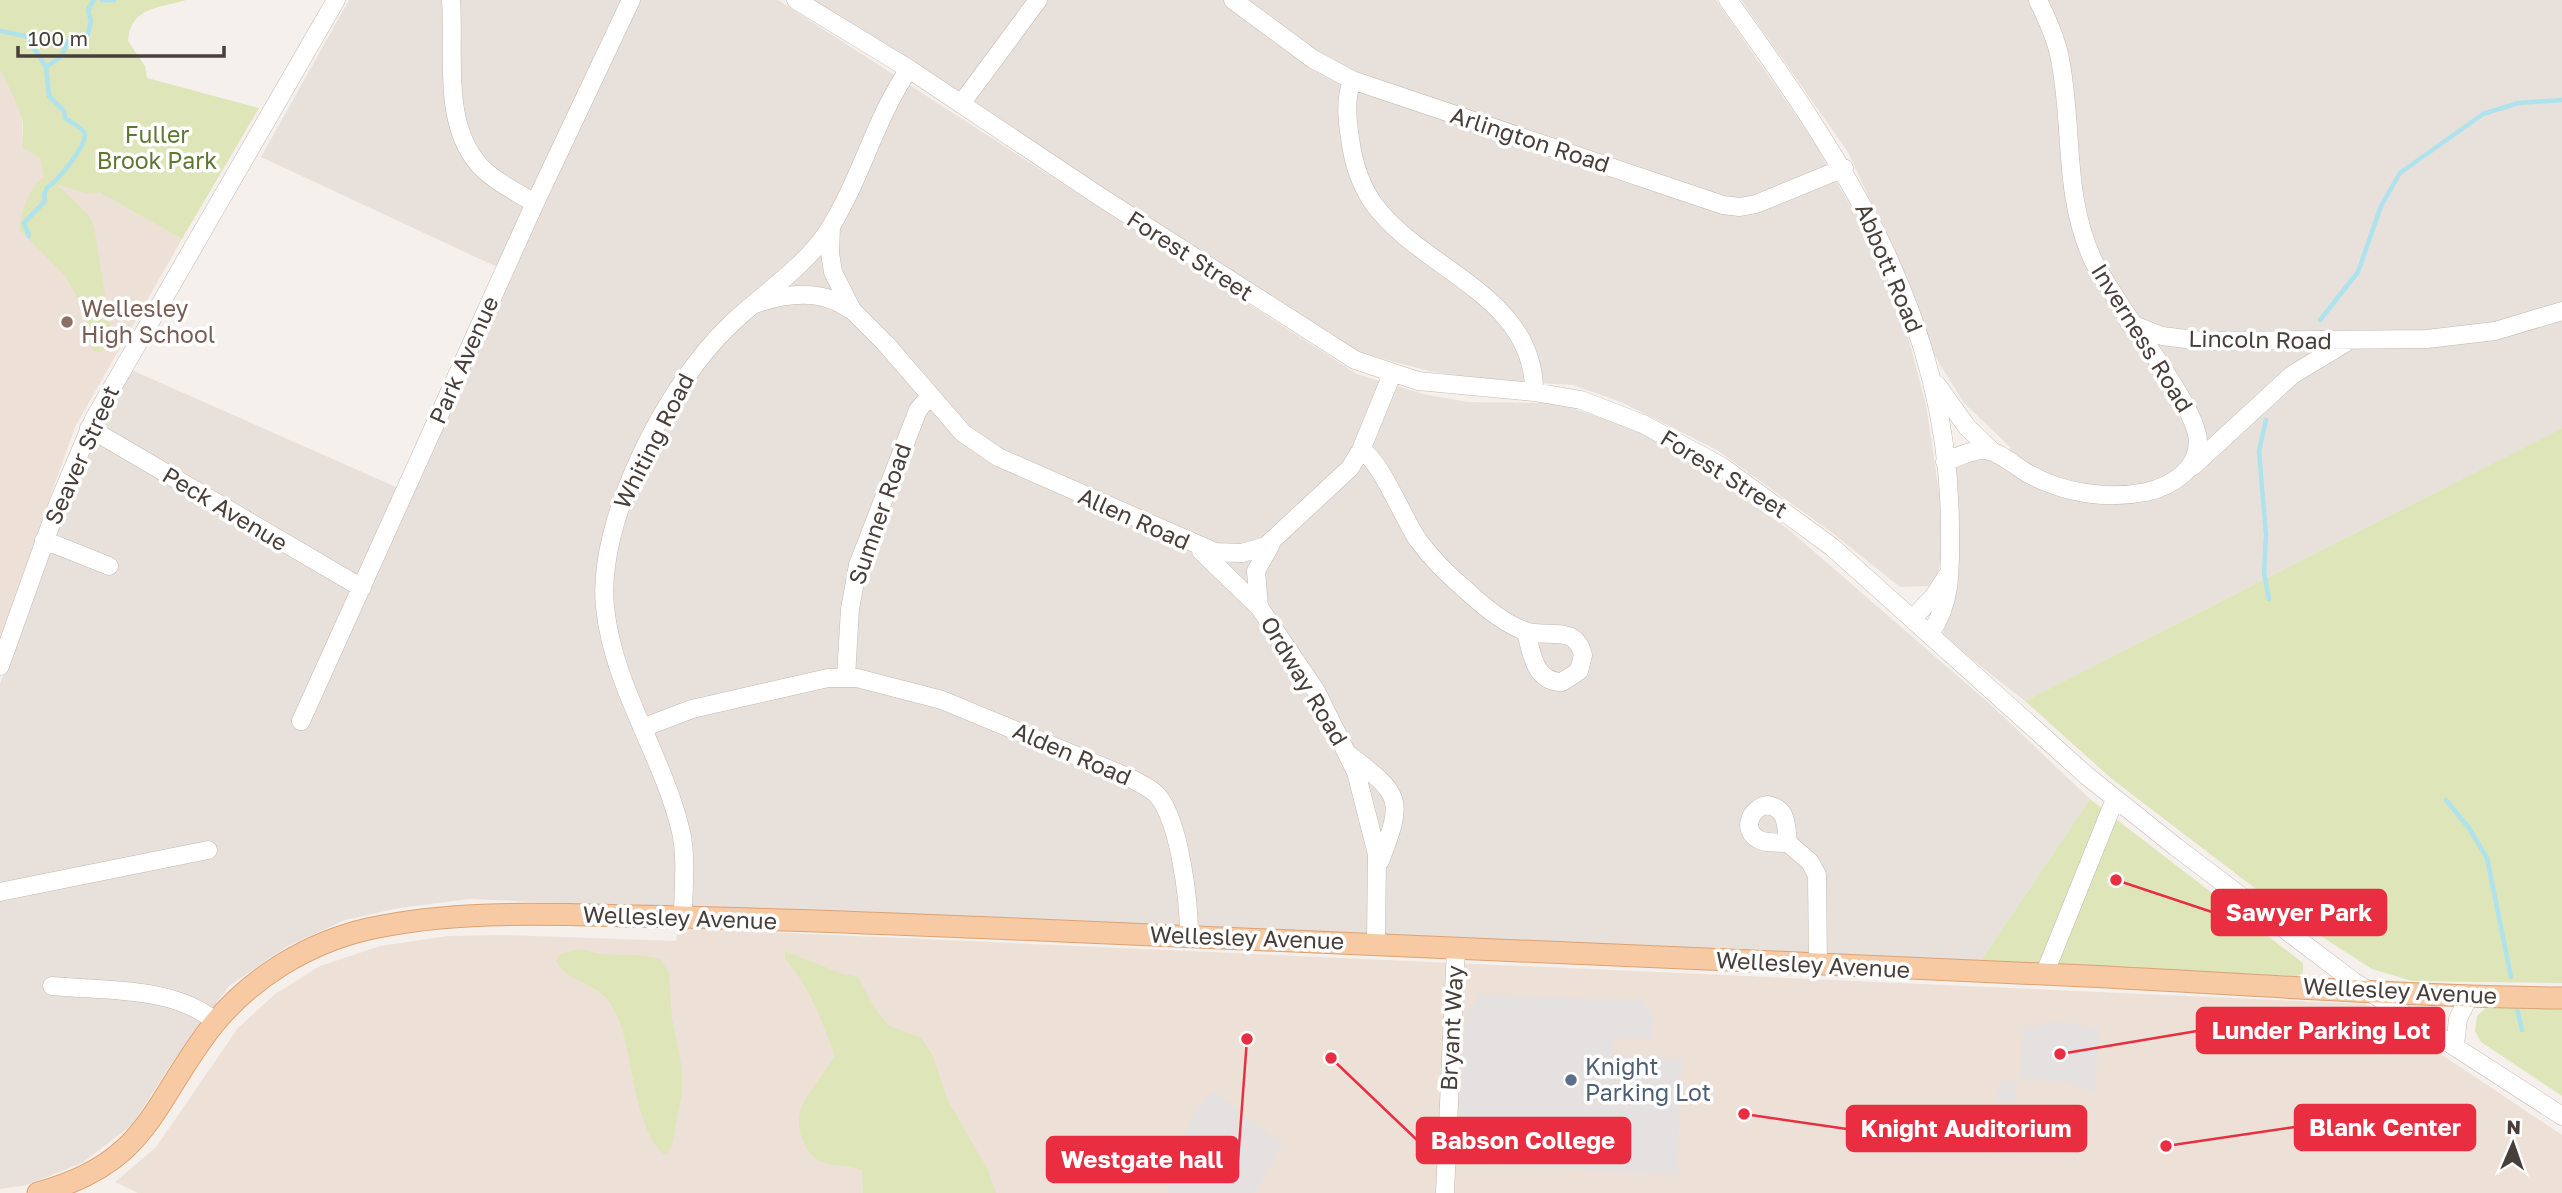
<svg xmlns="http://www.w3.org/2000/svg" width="2562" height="1193" font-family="'Golos Text',sans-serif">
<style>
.residential{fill:#e8e1db}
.education{fill:#ede1d7}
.green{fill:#dde5b9}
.parking{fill:#e4e1e0}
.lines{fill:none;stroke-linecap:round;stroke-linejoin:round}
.stream{stroke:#aee2ec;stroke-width:4.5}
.minor-casing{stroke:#c3b8b2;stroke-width:19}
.major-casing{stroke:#dca273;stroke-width:23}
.minor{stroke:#fff;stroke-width:18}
.major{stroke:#f7caa3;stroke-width:21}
.education-dot{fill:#8d6e63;stroke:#fff;stroke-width:2.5}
.service-dot{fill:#5c6f8a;stroke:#fff;stroke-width:2.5}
.labels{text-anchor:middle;stroke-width:7;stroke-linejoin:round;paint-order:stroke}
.park-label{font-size:23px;fill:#5e7731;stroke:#fff}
.street-label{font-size:23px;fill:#493f3a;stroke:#fff}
.education-label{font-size:23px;fill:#785e54;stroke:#fff;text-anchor:start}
.service-label{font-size:23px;fill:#4e5e75;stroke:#fff;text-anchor:start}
.leader{fill:none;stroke:#ea2e42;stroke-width:2.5}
.callout-dot{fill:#ea2e42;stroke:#fff;stroke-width:2.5}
.callout{fill:#ea2e42;stroke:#ea2e42;stroke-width:2.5}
.callout-label{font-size:24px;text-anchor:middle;font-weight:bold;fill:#fff}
</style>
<rect width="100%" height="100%" fill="#f5f0ec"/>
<!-- residential -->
<path class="residential" d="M 349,0 L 778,0 L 1357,374 L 1423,394 L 1468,402 L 1556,403 L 1648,433 L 1788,529 L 1991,705 L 2090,799 L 1980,962 L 469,899 L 399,908 L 345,920 L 286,947 L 229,986 L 169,1067 L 133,1124 L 82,1163 L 27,1185 L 0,1189 L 0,684 L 87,443 L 127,368 L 412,494 L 512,274 L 261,157 Z
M 814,0 L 1716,0 L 1811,137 L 1862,226 L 1905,325 L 1926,405 L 1939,492 L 1943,542 L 1938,575 L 1929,586 L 1900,587 L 1831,532 L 1717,450 L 1621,402 L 1573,385 L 1483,380 L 1429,371 L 1353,351 Z
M 1741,0 L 2562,0 L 2562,428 L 2025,701 L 1942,636 L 1958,574 L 1954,468 L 2011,448 L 1964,403 L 1931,350 L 1901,268 L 1848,152 Z"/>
<!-- education -->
<path class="education" d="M 0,0 L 18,0 L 23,148 L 182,239 L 75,427 L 0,639 Z
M 678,928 L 2366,1004 L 2562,1135 L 2562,1193 L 138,1193 L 115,1182 L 156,1147 L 238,1028 L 275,994 L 320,966 L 380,946 L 448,936 L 505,935 L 676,941 Z"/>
<!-- green -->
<path class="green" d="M 0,0 L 186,0 C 162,8 130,6 128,41 L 145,66 L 147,78 L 259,108 L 182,239 L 99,192 C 86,198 71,186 57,185 L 88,214 L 94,226 L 110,327 L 107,348 L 100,352 L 93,351 L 80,303 L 66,277 L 20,230 C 19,216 31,182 44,178 L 40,158 L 23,148 C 22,139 24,127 22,118 C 20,112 4,73 0,70 Z
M 2562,428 L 2562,983 L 2412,981 L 2372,969 L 2299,922 L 2112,779 L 2025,701 Z
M 2090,799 L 2303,963 L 2303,973 L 2297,976 L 1980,962 Z
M 582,949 C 606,959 634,951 660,959 L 669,973 L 672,1018 L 682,1069 L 682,1092 L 672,1146 L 666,1155 C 638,1140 632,1060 622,1029 C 619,1019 611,1002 604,996 C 587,980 569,983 556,961 L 560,954 Z
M 785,951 L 840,973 L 858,977 L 874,1007 L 888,1025 L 921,1038 L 933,1056 L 947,1099 L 988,1170 L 996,1193 L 863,1193 L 862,1171 C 848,1163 833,1168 820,1161 C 804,1153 796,1129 800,1112 C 803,1097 827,1070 835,1056 C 822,1022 810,986 785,959 Z
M 2562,1006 L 2562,1096 L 2481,1042 L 2475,1031 L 2477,1016 L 2487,1007 Z"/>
<!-- parking -->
<path class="parking" d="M 1477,994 L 1644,1001 L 1644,1008 L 1653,1015 L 1651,1038 L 1614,1037 L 1614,1054 L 1681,1059 L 1678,1174 L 1469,1164 L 1471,1127 L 1459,1127 L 1466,1005 L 1476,1005 Z
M 2053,1021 L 2098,1029 L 2096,1094 L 2069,1082 L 2021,1079 L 2023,1026 L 2039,1027 Z
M 1999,1081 L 2017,1082 L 2016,1102 L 1998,1101 Z
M 1212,1090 L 1283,1145 L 1254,1193 L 1167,1193 L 1176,1152 L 1193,1116 Z"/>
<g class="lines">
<!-- stream -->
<path class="stream" d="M 102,0 L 114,0
M 0,31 L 26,36 L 46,67
M 29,236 L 24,223 L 45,201 L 44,194 L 47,188 C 57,181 90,143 84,132 C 81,127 70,122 65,118 L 64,111 L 49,96 L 46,67 L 62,56 L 67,42 L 79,40 L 88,34 L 91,21 L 88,10 L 94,0
M 2320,320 L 2358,272 L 2381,206 L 2400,173 L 2483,114 L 2518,103 L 2562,100
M 2266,420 L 2259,451 L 2266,535 L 2264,573 L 2269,599
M 2446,800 L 2469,828 L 2487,858 L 2511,977
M 2517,1008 L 2522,1030"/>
<!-- minor casing -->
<g class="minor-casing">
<path id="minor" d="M 451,0 C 455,52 441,125 481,167 C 496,182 516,192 535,203
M 796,0 L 909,69 L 1099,196 L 1355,360 L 1418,381 L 1534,392 L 1581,400 L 1643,424 L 1721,466 L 1832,547 L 2087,776 L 2176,847 L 2353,981 L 2562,1116
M 1233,0 L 1313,59 L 1352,80 L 1723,205 L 1740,207 L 1756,204 L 1844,168
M 1728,0 C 1845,162 1949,318 1950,527 C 1950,563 1953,603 1930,633
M 1352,80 C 1345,99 1347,119 1350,138 C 1353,162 1360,184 1373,203 C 1421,270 1535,295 1534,392
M 961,104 L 1038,0
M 831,227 L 830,253 L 833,272 L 852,310 L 885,343 L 963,433 L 998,457 L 1215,552 L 1242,553 L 1266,546 L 1350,468 L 1361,450 L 1392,374
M 755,304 C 786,293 822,289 849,309
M 2129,323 L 2162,336 L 2202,341 L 2427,339 L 2495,331 L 2562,311
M 1937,385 L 1967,427 L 1993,452
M 89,428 L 362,588
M 1361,450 C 1380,459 1404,520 1418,540 C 1432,559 1449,576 1467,591 C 1482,605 1505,624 1525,631 C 1547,639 1575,623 1583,655 L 1579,671 L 1562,682 C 1534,682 1532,653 1526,632
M 1945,462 C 1958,457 1972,449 1986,450 C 2000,452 2015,466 2027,473 C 2063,493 2106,500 2146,492 C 2172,486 2198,470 2198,441 C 2197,404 2112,302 2092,258 C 2062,191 2074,123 2059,54 C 2055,35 2046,18 2038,0
M 2193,466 L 2292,375 L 2345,343
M 44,540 L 109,566
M 1271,544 L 1256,571 L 1259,607 L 1316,691 L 1356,772 L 1377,854 L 1376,943
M 1201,551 L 1259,607
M 1913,618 L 1934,596 L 1947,576
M 0,666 L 58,504 L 94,419 L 336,0
M 846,677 L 850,609 L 858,565 L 918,410 L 929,397
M 301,721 L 535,203 L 631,0
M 642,728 L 692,709 L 828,678 L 857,678 L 942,700 L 1130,778 C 1139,783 1151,788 1158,796 C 1180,823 1189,901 1189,936
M 1349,755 C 1402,795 1404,799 1380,861
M 1767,805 C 1788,808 1786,826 1788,843 C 1779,842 1766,844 1758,839 C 1741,829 1751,808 1767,805 Z
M 1788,843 L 1810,862 L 1817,875 L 1818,965
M 0,892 L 208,850
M 683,917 C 683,889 687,859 681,832 C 663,755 613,687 605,607 C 596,521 668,383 730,325 C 758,298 806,265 826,234 C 860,183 874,120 909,69
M 2044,975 L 2115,799
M 52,986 C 104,991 174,986 216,1022
M 2455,1046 L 2458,1019 L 2469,996
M 1445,1193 L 1456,948"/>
</g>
<!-- major casing -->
<g class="major-casing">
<path id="major" d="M 38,1193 C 150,1163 151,1104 213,1025 C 252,977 308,943 368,929 C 453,910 545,914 632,916 C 760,918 887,924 1015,929 C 1372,943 1729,960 2086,976 C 2245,984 2403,996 2562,998"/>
</g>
<!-- minor -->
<use href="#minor" class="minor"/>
<!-- major -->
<use href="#major" class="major"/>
</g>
<!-- markers -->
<circle class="education-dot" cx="67" cy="322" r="7"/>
<circle class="service-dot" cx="1571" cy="1080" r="7"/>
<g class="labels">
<!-- park labels -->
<g class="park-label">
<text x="157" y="143">Fuller<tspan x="157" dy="26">Brook Park</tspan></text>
</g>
<!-- street labels -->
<g class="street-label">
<text transform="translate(1530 140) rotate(18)" y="8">Arlington Road</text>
<text transform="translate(1190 256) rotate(33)" y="8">Forest Street</text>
<text transform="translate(1889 268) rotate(67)" y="8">Abbott Road</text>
<text transform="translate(2142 338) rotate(58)" y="8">Inverness Road</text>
<text transform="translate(2260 340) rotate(1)" y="8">Lincoln Road</text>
<text transform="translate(464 360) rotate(-66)" y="8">Park Avenue</text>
<text transform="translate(654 441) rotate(-63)" y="8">Whiting Road</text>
<text transform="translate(82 455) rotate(-66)" y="8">Seaver Street</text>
<text transform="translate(1724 474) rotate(32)" y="8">Forest Street</text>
<text transform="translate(225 509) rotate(31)" y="8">Peck Avenue</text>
<text transform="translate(880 514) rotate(-71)" y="8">Sumner Road</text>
<text transform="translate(1134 519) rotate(24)" y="8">Allen Road</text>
<text transform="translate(1304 681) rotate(59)" y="8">Ordway Road</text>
<text transform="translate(1072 754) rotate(23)" y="8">Alden Road</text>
<text transform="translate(680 918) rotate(2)" y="8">Wellesley Avenue</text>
<text transform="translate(1247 938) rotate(2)" y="8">Wellesley Avenue</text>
<text transform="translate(1813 965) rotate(3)" y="8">Wellesley Avenue</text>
<text transform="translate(2400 991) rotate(3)" y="8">Wellesley Avenue</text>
<text transform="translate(1452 1028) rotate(-87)" y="8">Bryant Way</text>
</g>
<!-- education labels -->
<g class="education-label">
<text x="81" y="317">Wellesley<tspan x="81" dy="26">High School</tspan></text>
</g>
<!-- service labels -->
<g class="service-label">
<text x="1585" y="1075">Knight<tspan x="1585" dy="26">Parking Lot</tspan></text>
</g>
</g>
<!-- callouts -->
<path class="leader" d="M2116 880L2212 912M2060 1054L2197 1031M2166 1146L2295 1127M1744 1114L1847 1129M1331 1058L1417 1140M1247 1039L1238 1160"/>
<g class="callout-dot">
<circle cx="2116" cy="880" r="7"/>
<circle cx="2060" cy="1054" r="7"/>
<circle cx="2166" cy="1146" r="7"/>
<circle cx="1744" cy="1114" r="7"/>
<circle cx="1331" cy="1058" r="7"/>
<circle cx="1247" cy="1039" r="7"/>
</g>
<g class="callout">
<rect x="2212" y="890" width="174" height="45" rx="7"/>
<rect x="2197" y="1008" width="247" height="45" rx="7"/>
<rect x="2295" y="1105" width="180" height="45" rx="7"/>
<rect x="1847" y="1106" width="239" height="45" rx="7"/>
<rect x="1417" y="1118" width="213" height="45" rx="7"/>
<rect x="1047" y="1137" width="191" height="45" rx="7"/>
</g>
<g class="callout-label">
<text x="2299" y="921">Sawyer Park</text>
<text x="2321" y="1039">Lunder Parking Lot</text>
<text x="2385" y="1136">Blank Center</text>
<text x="1966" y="1137">Knight Auditorium</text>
<text x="1523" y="1149">Babson College</text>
<text x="1142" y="1168">Westgate hall</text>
</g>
<!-- north arrow -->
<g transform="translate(2513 1144) rotate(2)" stroke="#ffffff" stroke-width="5" paint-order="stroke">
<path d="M0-5L12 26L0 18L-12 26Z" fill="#493f3a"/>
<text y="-10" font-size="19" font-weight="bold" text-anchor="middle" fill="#493f3a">N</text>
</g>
<!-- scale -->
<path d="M18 46v10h206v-10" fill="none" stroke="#493f3a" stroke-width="3.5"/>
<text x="28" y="46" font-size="21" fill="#493f3a" stroke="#ffffff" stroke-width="5" paint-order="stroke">100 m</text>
</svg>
